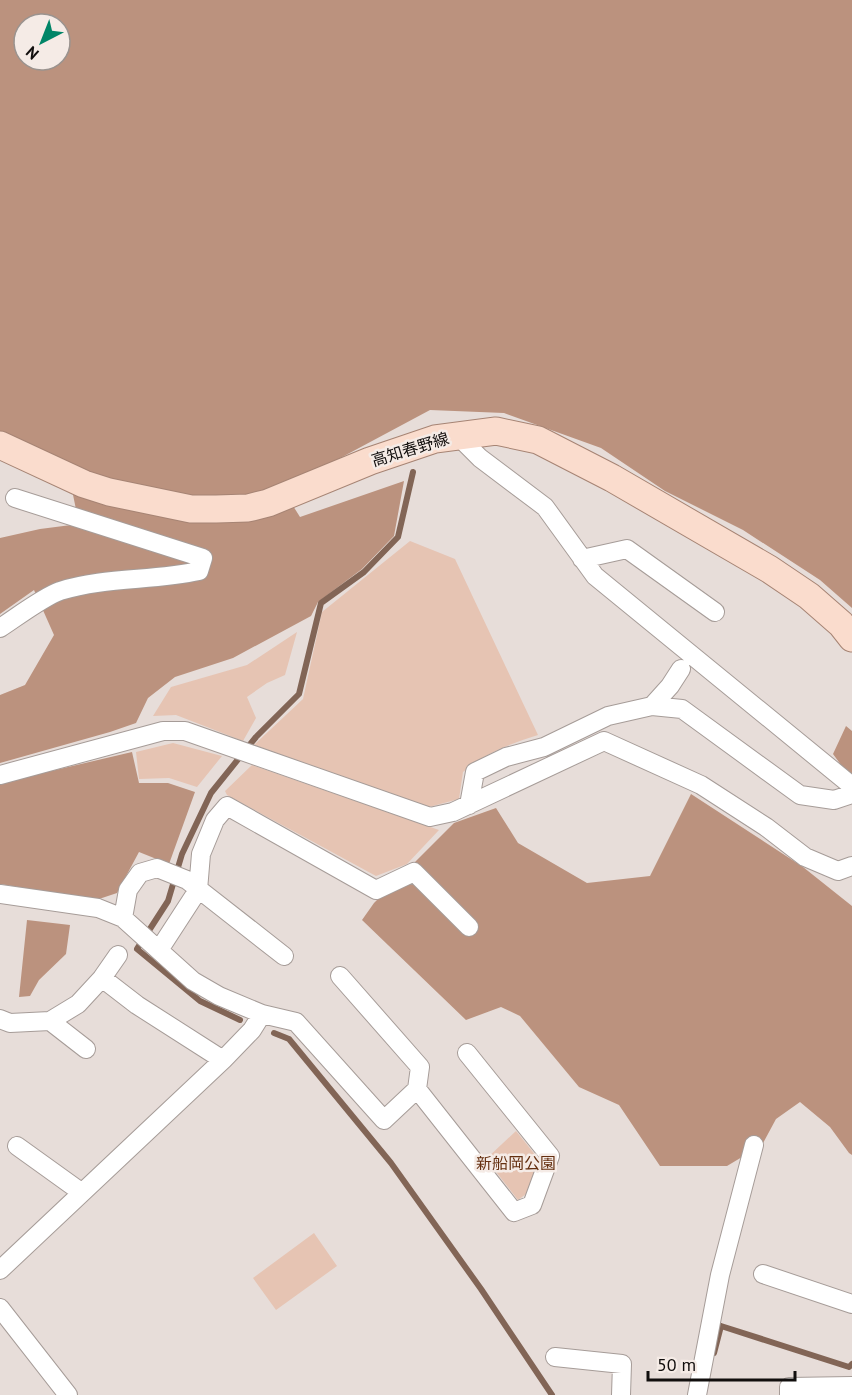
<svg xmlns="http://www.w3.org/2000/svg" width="852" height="1395" font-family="'PT Sans','Noto Sans JP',sans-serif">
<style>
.green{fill:#e6c4b3}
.forest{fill:#bb927e;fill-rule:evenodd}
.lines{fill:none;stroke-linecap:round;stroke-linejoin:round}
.stream{stroke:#826556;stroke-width:6}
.street-casing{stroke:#a69c98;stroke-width:20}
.primary-casing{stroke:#a68474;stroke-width:29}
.street{stroke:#fff;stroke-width:18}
.primary{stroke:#fadccd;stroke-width:27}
.labels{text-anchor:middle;stroke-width:5;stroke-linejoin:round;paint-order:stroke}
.street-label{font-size:16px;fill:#110e0d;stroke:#f5ebe6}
.park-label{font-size:16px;fill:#653011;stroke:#f5ebe6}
</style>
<rect width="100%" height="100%" fill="#e7ddd9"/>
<!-- green -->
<path class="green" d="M 410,541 L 455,559 L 538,735 C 510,744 485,753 463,772 L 459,799 L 429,807 L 254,745 L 303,699 L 322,612 Z
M 297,632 L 285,675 L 267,683 L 247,697 L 256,718 L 243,741 L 176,715 L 153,716 L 171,687 L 247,665 Z
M 173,743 L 222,756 L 197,787 L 169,778 L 139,779 L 136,752 Z
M 252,765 L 439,830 L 407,864 L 376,876 L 227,795 L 225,791 Z
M 516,1131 L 541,1162 L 530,1191 L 518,1200 L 486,1159 Z
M 314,1233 L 337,1266 L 276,1310 L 253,1278 Z"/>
<!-- forest -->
<path class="forest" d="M 0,0 L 852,0 L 852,608 L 820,580 L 743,530 L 665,491 L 601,448 L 504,413 L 430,410 L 316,471 L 280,485 L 300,517 L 404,481 L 394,536 L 362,569 L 318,602 L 311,616 L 233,658 L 175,677 L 148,698 L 136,723 L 110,732 L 0,763 L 0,695 L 25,685 L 54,635 L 34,590 L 0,614 L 0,538 L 40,529 L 79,524 L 71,485 L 0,448 ZM 24,24 L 60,24 L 60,60 L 24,60 Z
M 846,726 L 852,731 L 852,780 L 833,754 Z
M 132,752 L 139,783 L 168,783 L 195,792 L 169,864 L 139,852 L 117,893 L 96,900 L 0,884 L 0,783 Z
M 691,794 L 803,867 L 852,906 L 852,1155 L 849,1153 L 830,1127 L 800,1102 L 776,1119 L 762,1145 L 727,1166 L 660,1166 L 619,1105 L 579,1087 L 520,1016 L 501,1007 L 466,1020 L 362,920 L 374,903 L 454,823 L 496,808 L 518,843 L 587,883 L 650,876 Z
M 27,920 L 70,925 L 66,954 L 39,980 L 30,996 L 19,997 Z"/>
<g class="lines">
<!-- stream -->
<path class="stream" d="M 240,1020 L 200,1001 L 137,949 L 168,901 L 182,854 L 211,793 L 256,737 L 299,694 L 321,603 L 364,572 L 398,537 L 413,472
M 274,1033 L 289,1039 L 391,1163 L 481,1289 L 552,1395
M 714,1353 L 721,1326 L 849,1367 L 852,1364"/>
<!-- street casing -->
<g class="street-casing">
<path id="street" d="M 457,435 L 480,458 L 545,507 L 595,576 L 852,786
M 582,559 L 627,549 L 715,612
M 0,628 C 17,617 43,597 60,591 C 104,577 153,581 199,571 L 203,558 L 15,498
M 652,706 L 682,709 L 800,795 L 834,800 L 852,794
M 0,775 L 163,731 L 185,731 L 430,817 L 453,812 L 604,741 L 701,785 L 766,827 L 805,857 L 838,871 L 852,866
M 469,805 L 475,772 L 506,757 L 544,747 L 608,716 L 652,706 L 670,686 L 681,669
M 0,894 L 98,908 L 123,918 L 193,981 L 219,996 L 262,1014 L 296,1022 L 384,1120 L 417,1089
M 123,918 L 128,890 L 140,873 L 157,868 L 187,880 L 284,956
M 159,950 L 198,890 L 201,854 L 215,820 L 227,806 L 376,890 L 414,872 L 469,927
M 340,976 L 420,1067 L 417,1089 L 514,1212 L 532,1205 L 550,1156 L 467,1053
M 102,978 L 137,1005 L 223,1060
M 0,1019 L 10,1023 L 50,1021 L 78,1004 L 102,978 L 118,955
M 50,1021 L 86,1049
M 17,1146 L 81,1192
M 0,1270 L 223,1060 L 252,1030 L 262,1014
M 763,1274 L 852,1304
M 0,1308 L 68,1395
M 555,1357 L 622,1364 L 621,1395
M 697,1395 L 720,1275 L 754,1145
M 789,1395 L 789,1387 L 852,1386"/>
</g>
<!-- primary casing -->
<g class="primary-casing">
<path id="primary" d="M 0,445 L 84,484 L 109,492 L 191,509 L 216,509 L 248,508 L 268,503 L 370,461 L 435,439 L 496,431 L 538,440 L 612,478 L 769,569 L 809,596 L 841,624 L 852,638"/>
</g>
<!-- street -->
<use href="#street" class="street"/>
<!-- primary -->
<use href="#primary" class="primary"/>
</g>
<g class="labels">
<!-- street labels -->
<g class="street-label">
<text transform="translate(410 449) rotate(-17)" y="6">高知春野線</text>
</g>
<!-- park labels -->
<g class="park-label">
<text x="516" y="1169">新船岡公園</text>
</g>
</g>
<!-- north arrow -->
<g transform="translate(42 42) rotate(222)"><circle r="28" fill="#f5ebe6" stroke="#9a938f" stroke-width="1.5"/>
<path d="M0-4.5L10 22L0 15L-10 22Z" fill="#008567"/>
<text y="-9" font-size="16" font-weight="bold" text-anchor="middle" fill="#110e0d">N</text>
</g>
<!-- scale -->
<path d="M648 1371v9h147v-9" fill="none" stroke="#110e0d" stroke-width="3"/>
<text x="657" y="1371" font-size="18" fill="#110e0d" stroke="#f5ebe6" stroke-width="4.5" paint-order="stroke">50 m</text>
</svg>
